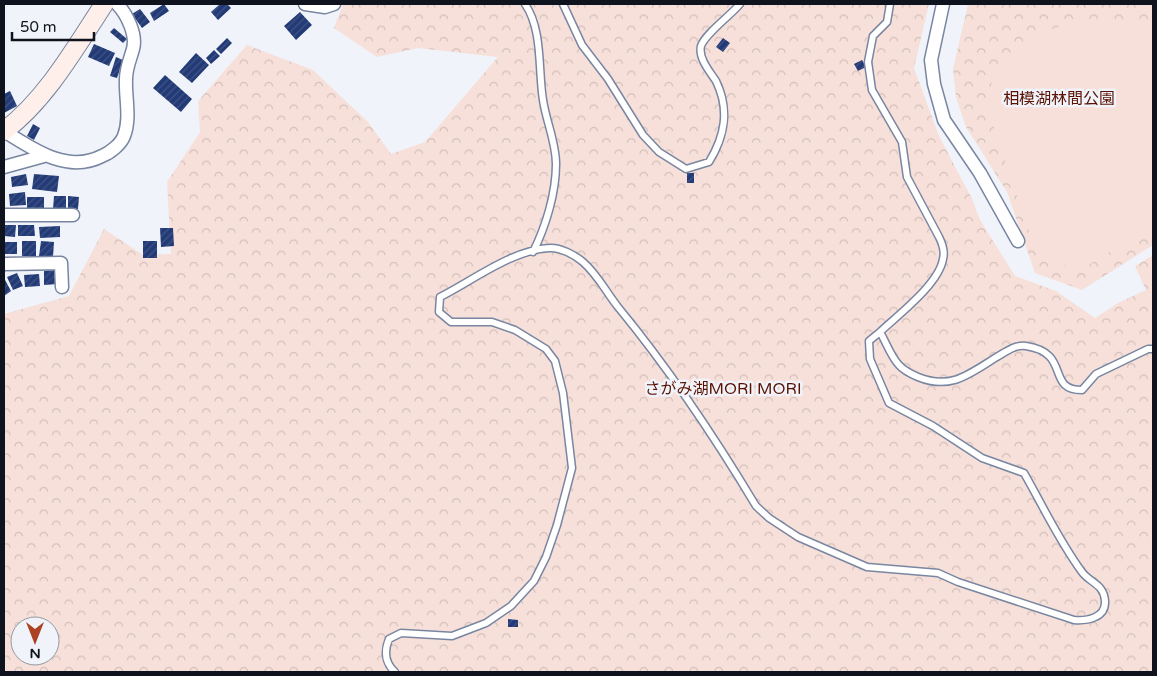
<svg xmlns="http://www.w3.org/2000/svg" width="1157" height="676" font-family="'Varela Round','Noto Sans JP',sans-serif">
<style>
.forest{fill:url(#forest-crowns);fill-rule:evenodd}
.pitch{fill:#f7e0d9}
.building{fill:url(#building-hatch)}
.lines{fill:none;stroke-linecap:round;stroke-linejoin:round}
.lane-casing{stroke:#7986a1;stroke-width:9}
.street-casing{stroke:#7986a1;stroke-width:15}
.secondary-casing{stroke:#7986a1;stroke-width:20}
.lane{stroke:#fff;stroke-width:6}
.street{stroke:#fff;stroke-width:12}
.secondary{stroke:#feefeb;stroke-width:18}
.labels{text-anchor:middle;stroke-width:5;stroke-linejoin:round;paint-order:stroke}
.park-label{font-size:16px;fill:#5b1200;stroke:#f0f3f9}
</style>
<defs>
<pattern id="forest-crowns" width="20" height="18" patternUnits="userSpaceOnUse" patternTransform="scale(1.25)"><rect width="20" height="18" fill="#f7e0d9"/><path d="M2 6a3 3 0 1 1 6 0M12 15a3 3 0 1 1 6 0" fill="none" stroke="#d3bfba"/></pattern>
<pattern id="building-hatch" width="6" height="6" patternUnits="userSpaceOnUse" patternTransform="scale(1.25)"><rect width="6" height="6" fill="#223a76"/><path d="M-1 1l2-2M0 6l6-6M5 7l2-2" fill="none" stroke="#405384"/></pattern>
</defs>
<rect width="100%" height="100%" fill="#f0f3f9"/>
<!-- forest -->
<path class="forest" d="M 343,4 L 929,4 L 914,68 L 939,136 L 972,199 L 980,220 L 1015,276 L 1056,291 L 1095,318 L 1118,303 L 1146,290 L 1135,266 L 1153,255 L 1153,672 L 4,672 L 4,314 L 69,296 L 104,229 L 143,255 L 171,254 L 167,182 L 200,132 L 198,101 L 247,45 L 313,70 L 368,122 L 391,154 L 425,142 L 498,57 L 418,48 L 377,57 L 334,28 ZM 20,626 L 50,626 L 50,656 L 20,656 Z
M 968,4 L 1153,4 L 1153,245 L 1082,290 L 1035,273 L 1007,192 L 966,127 L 956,97 L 953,69 Z"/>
<!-- pitch -->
<path class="pitch" d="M 1095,19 L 1153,26 L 1153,225 L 1079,271 L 1037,255 L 988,110 C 988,95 992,73 1002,62 C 1024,36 1062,23 1095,19 Z"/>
<!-- building -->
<path class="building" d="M 164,4 L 169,11 L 154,21 L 150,13 Z
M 220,4 L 227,4 L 231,8 L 218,20 L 211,12 Z
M 140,9 L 150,22 L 142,28 L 132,14 Z
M 300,12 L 312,25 L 296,40 L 284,26 Z
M 114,28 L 127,39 L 123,43 L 110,32 Z
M 227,38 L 232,43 L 221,54 L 216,49 Z
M 723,38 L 730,43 L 723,52 L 716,47 Z
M 94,44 L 115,53 L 109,66 L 88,57 Z
M 214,50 L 220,56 L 211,64 L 206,58 Z
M 196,53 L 209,65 L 192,83 L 179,72 Z
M 116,57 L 123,60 L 117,78 L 110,76 Z
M 862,60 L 866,67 L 858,71 L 854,64 Z
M 165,75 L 192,99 L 181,112 L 153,88 Z
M 10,91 L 17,106 L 4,113 L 4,94 Z
M 33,124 L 40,128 L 34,140 L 27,136 Z
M 687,173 L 694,173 L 694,183 L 687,183 Z
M 26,174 L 28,185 L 12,187 L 11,177 Z
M 34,174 L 59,176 L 57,192 L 32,189 Z
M 25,192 L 26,205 L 10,206 L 9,194 Z
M 54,196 L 66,196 L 66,210 L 53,209 Z
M 68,196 L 79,197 L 78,209 L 68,209 Z
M 27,197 L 44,197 L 44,208 L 27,208 Z
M 4,225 L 16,225 L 15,237 L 4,236 Z
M 18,225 L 34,225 L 35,236 L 18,236 Z
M 60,226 L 60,237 L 40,238 L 39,227 Z
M 160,228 L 173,228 L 174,246 L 161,247 Z
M 22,241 L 36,241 L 36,256 L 22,256 Z
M 41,241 L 54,242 L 53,257 L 39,256 Z
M 143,241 L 157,241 L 157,258 L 143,258 Z
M 4,242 L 17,242 L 17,254 L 4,254 Z
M 57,270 L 58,284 L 44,285 L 44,271 Z
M 17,273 L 23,286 L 13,290 L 7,277 Z
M 39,274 L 40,286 L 25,287 L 24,275 Z
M 4,278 L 11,291 L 4,296 Z
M 508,619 L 518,620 L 518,627 L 508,627 Z"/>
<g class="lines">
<!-- lane casing -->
<g class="lane-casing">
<path id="lane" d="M 525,4 C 543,30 538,70 543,100 C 546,121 556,142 556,164 C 556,193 546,226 533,252
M 563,4 L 582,45 L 608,79 L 643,135 L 659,152 L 686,169 L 709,162 C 725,136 730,110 716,81 C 710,72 698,58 701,46 C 705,34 731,15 740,4
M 880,332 C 898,315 939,284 943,259 C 945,252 942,243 939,237 L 907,177 L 902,142 L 872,90 L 868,62 L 873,36 L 887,22 L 890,4
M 395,672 C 385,663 384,651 389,639 L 401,633 L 452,636 L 486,623 L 511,606 L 534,581 L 546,557 L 557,525 L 572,468 L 563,393 L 555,361 L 546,349 L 515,330 L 492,322 L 451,322 L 439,312 L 440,297 C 472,281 512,250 549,248 C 560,247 575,255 583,262 C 598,275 606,292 618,307 C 669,369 714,436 756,506 L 769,518 L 798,537 L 867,567 L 938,573 L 958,582 L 1074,620 C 1087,621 1106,618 1105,601 C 1104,584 1090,583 1082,572 C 1059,541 1043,506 1024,473 L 982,458 L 933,426 L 889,403 L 870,359 L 869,341 L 880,332 C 886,342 891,357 899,365 C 904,371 911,374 918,377 C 950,390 968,375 995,358 C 1004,353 1015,344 1026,346 C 1072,353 1045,390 1082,390 L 1096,374 L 1148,349 L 1153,349"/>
</g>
<!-- street casing -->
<g class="street-casing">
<path id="street" d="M 305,4 L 325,7 L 334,4
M 943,4 L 931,60 L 934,84 L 944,120 L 980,173 L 1018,241
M 4,131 C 33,149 67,174 102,156 C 110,153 121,144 124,136 C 131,118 125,97 126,79 C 126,68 130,60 133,49 C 137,35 127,14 117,4
M 4,167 L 44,156
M 4,215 L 73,215
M 4,264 L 61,263 L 62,287"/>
</g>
<!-- secondary casing -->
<g class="secondary-casing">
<path id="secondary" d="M 4,131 C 45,101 76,47 104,4"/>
</g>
<!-- lane -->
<use href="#lane" class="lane"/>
<!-- street -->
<use href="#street" class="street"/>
<!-- secondary -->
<use href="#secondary" class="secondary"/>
</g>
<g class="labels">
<!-- park labels -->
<g class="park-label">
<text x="1059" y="104">相模湖林間公園</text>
<text x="723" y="394">さがみ湖MORI MORI</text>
</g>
</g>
<!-- border -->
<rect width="1157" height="676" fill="none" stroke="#0f131d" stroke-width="10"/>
<!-- north arrow -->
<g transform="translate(35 641) rotate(180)"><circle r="24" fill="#f0f3f9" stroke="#9699a1"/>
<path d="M0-4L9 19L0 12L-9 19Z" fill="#aa4223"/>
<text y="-8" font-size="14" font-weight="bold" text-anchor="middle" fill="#0f131d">N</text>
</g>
<!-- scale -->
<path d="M12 32v8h82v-8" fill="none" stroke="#0f131d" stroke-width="2.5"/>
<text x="20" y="32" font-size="15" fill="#0f131d" stroke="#f0f3f9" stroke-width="4" paint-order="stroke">50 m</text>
</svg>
